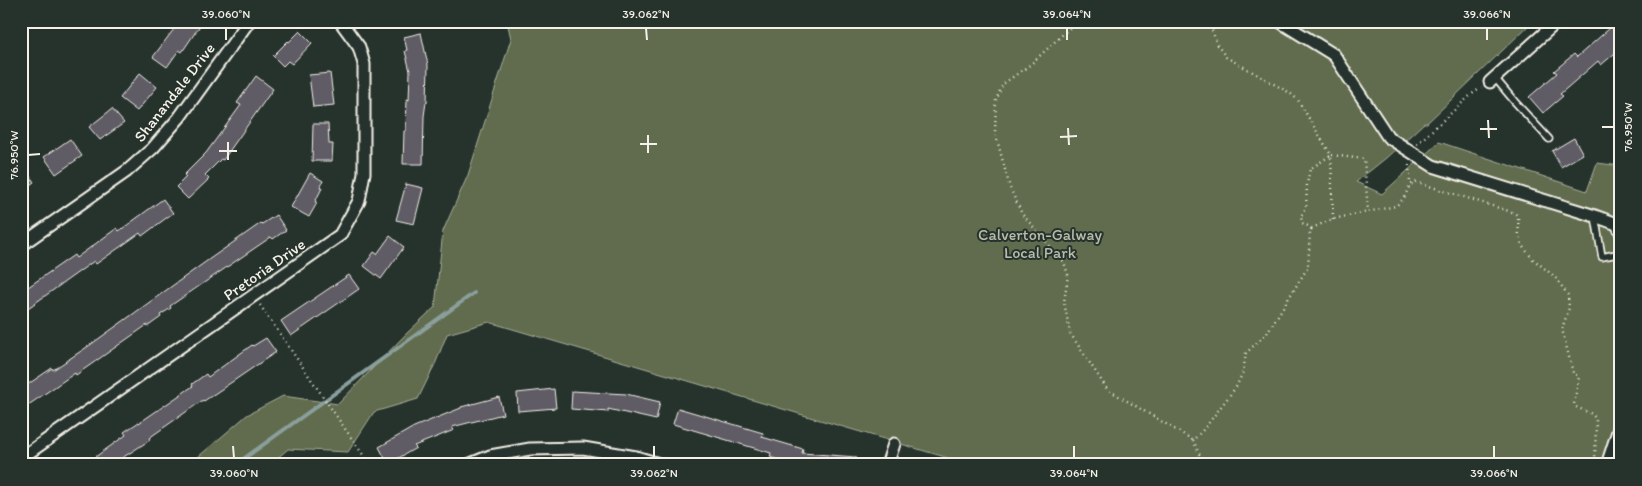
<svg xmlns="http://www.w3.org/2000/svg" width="1642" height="486" font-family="Itim,sans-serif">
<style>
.green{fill:#606c4e;stroke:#aaae9b}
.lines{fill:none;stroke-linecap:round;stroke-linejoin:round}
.stream{stroke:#8b9f9d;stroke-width:4}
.building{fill:#5f5b66;stroke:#f4f1e8}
.lane-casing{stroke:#f4f1e8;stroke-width:9}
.street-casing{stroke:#f4f1e8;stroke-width:15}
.path{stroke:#f4f1e8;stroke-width:2.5;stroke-dasharray:1 4;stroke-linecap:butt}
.lane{stroke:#26332d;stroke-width:5.5}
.street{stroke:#26332d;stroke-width:11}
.ticks{fill:none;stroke:#f4f1e8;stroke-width:2}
.labels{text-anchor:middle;stroke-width:4;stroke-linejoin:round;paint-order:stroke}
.street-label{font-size:16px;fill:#f4f1e8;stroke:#26332d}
.park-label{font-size:16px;fill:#b9bcaa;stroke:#26332d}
.neatline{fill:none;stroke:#f4f1e8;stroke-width:2}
.ticks-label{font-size:12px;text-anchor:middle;fill:#f4f1e8}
</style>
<rect width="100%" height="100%" fill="#26332d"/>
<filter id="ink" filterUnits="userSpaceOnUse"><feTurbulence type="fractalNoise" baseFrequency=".02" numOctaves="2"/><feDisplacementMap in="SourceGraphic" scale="10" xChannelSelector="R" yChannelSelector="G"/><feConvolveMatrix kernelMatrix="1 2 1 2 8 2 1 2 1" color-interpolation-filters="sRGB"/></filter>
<g filter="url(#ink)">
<!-- green -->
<path class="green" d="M 507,21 L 1523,21 L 1529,25 L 1427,123 L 1424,123 L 1386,158 L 1356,182 L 1382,194 L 1439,142 L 1587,191 L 1597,163 L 1621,166 L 1621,465 L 972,465 L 489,322 L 447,334 L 436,362 L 418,399 L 374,412 L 348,452 L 288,449 L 269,465 L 192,465 L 191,463 L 247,415 L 283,396 L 338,404 L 406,334 L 435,307 L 443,231 L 468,175 L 511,39 Z"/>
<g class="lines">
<!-- stream -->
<path class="stream" d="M 235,465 L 474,293"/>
</g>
<!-- building -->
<path class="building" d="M 180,21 L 203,21 L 182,52 L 179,50 L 167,67 L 153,57 Z
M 1618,21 L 1621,21 L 1621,48 L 1601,65 L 1598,61 L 1560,94 L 1563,96 L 1543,113 L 1529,97 L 1557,73 L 1554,71 L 1574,54 L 1577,57 Z
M 300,31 L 312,43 L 292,64 L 288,61 L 283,66 L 273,56 L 288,41 L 289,42 Z
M 421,33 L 428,65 L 427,102 L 426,102 L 424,116 L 423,164 L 403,164 L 404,131 L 406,131 L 407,99 L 409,100 L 410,71 L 405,51 L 407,50 L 404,37 Z
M 140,73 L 157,87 L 137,111 L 120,98 Z
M 330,73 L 334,105 L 313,107 L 309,75 Z
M 256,76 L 273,89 L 223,160 L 221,159 L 205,175 L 209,179 L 188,199 L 176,187 L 186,177 L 184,175 L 206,153 L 241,105 L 237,103 Z
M 112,109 L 124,123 L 100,140 L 89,127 Z
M 313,124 L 328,124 L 329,144 L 333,144 L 332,161 L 312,161 Z
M 1574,138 L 1583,154 L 1561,167 L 1552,151 Z
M 70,139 L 82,156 L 56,174 L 44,157 Z
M 21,164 L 34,182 L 21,191 Z
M 310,173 L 323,181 L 320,187 L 322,188 L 315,202 L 317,203 L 309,217 L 291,207 Z
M 406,184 L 423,188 L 414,224 L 396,220 Z
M 163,199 L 173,213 L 142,236 L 140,233 L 96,264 L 94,261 L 21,313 L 21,292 L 74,255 L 76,258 L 117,228 L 119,231 Z
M 276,215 L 286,230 L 273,239 L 271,237 L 170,306 L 171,308 L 160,315 L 161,317 L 147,327 L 147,325 L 76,375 L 75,373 L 21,410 L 21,389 L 52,368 L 53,370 L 90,345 L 211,258 L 261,223 L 262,224 Z
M 390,236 L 404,247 L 381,279 L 364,266 L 374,252 L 377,254 Z
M 349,275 L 359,289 L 291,336 L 281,321 Z
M 266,338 L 276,352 L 204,401 L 203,400 L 149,438 L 150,440 L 111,465 L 84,465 L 126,435 L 124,432 L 139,422 L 139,423 L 193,386 L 192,384 L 206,374 L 208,377 L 252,345 L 253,346 Z
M 554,389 L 556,408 L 518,411 L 517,393 Z
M 572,391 L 626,394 L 660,402 L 656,420 L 608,409 L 608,412 L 571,409 Z
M 499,397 L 503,414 L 452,427 L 454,430 L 414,446 L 416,448 L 388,464 L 379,447 L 414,427 L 461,408 L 461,407 Z
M 678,408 L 763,433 L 762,437 L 803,449 L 802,453 L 856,457 L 856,465 L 795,465 L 770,457 L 771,453 L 673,424 Z"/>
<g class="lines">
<!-- lane casing -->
<g class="lane-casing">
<path id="lane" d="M 1495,78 L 1515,102 L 1549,139
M 1595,216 L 1602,257 L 1621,253"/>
</g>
<!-- street casing -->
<g class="street-casing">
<path id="street" d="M 1279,21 L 1334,55 L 1388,137 L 1433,166 L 1595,216 L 1617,224 L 1621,232
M 1490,82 L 1558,21
M 21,245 L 127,171 L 153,148 L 179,118 L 249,21
M 21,458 L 340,235 L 359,201 L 364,173 L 364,64 L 359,47 L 340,21
M 468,465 L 490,456 L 530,449 L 583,448 L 636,457 L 662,465
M 887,465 L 894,444
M 1607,465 L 1621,422"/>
</g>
<!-- path -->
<path class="path" d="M 1077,21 L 1031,64 L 1003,84 L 996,100 L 995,132 L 1010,188 L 1022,214 L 1064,262 L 1068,275 L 1064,302 L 1070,333 L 1107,389 L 1193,440 L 1204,429 L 1236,387 L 1243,372 L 1246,353 L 1267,333 L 1308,267 L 1310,232 L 1312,228
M 1209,21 L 1217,45 L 1226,57 L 1290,93 L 1298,100 L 1331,155 L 1310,169 L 1307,184 L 1306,208 L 1301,216 L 1302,223 L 1312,228 L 1333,219 L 1396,206 L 1404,198 L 1410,185 L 1416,182 L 1515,213 L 1518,217 L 1519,237 L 1523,247 L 1533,259 L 1555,277 L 1568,295 L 1569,308 L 1562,329 L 1573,373 L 1579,377 L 1574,404 L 1576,407 L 1592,414 L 1596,419 L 1595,462
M 1417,144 L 1472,94 L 1481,88
M 1409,165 L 1410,184
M 1333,219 L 1331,155 L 1364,159 L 1368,211
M 260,305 L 370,465
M 1193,440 L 1204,465"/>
<!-- lane -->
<use href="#lane" class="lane"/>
<!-- street -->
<use href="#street" class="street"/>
</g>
</g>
<!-- ticks -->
<path class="ticks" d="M 226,28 L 226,40M 646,28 L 647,40M 1067,28 L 1067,40M 1487,28 L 1487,40M 1488,120 L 1489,138M 1602,127 L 1614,127M 1068,128 L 1069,145M 1480,129 L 1497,129M 648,135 L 648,153M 1060,137 L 1077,136M 228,142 L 228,160M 640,144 L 657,144M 219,151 L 237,151M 28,155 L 40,154M 233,446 L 234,458M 654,446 L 654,458M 1074,446 L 1074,458M 1494,446 L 1494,458"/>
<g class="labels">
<!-- street labels -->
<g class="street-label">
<text transform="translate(174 92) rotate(-52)" y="6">Shanandale Drive</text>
<text transform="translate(264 269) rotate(-35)" y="6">Pretoria Drive</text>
</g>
<!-- park labels -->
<g class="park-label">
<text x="1040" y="240">Calverton-Galway<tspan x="1040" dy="18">Local Park</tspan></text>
</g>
</g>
<!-- margin -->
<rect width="1642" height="486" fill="none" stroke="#26332d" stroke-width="55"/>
<rect x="28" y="28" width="1586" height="430" class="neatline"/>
<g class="ticks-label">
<text x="226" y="18">39.060°N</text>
<text x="646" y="18">39.062°N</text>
<text x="1067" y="18">39.064°N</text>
<text x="1487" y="18">39.066°N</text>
<text transform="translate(1628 127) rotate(-90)" y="4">76.950°W</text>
<text transform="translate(14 155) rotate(-90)" y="4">76.950°W</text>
<text x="234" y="477">39.060°N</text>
<text x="654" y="477">39.062°N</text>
<text x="1074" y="477">39.064°N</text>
<text x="1494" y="477">39.066°N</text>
</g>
</svg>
